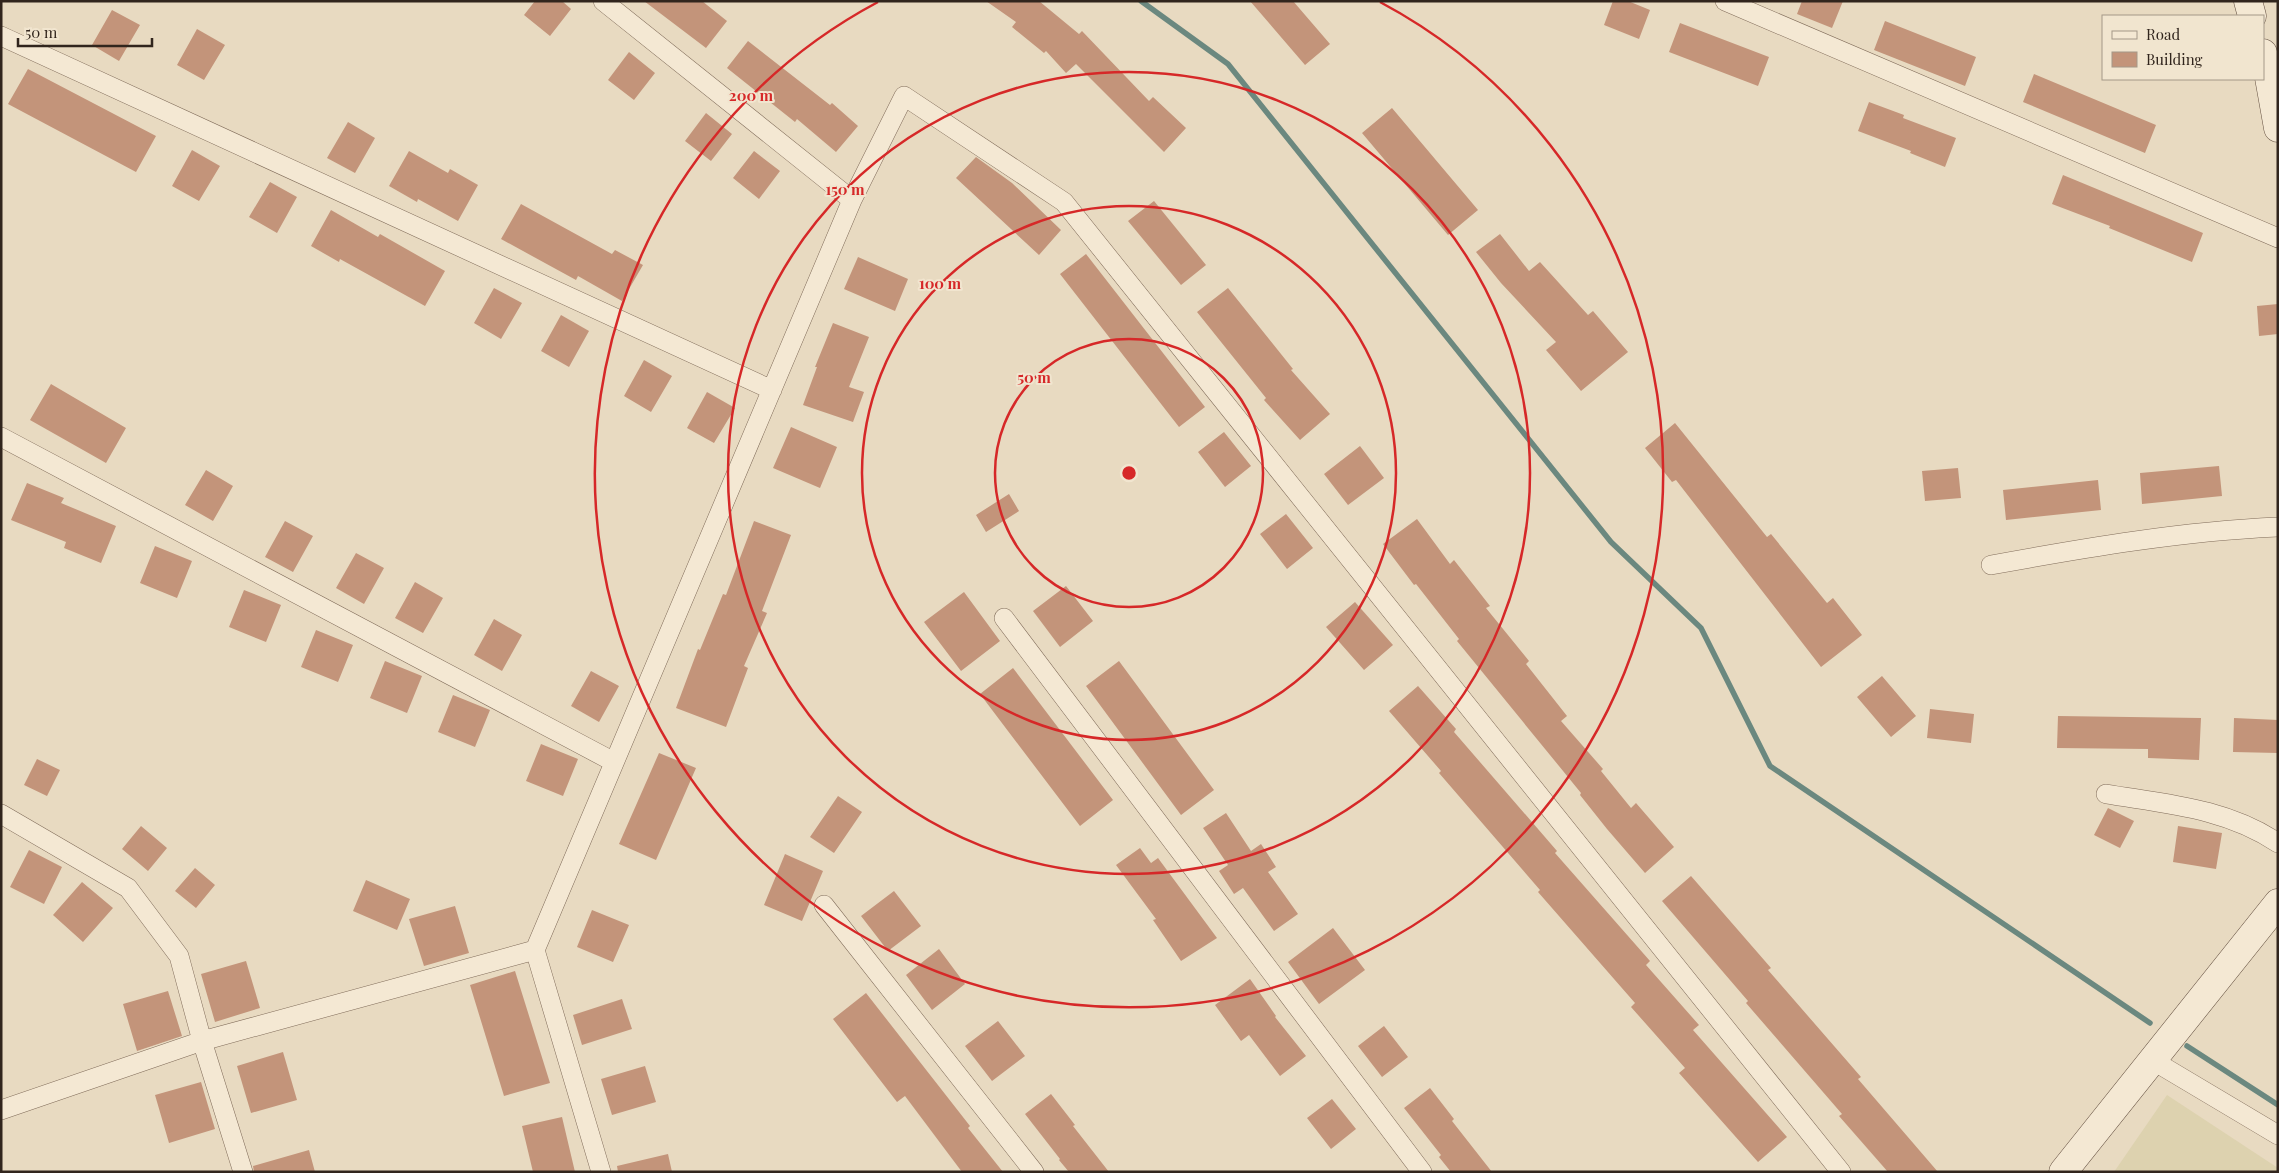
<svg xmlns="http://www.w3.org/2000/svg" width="2279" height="1173" font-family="'Playfair Display',serif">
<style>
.farmland{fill:#ddd2af}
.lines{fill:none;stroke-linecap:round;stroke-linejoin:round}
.stream{stroke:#6b887f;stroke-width:5.5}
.building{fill:#c3947a}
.street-casing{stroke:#806c5a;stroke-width:20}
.secondary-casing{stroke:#614d3e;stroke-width:29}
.street{stroke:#f4e8d3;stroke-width:19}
.secondary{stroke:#f4e8d3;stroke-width:28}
.ring{fill:none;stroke:#d62828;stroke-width:2.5}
.centre{fill:#d62828;stroke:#f1e5cf;stroke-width:2.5}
.ring-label{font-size:15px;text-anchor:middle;font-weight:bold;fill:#d62828;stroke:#f1e5cf;stroke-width:4;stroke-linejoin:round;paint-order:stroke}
</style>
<rect width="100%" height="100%" fill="#e8dac1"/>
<!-- farmland -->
<path class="farmland" d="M 2167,1095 L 2278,1168 L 2278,1172 L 2114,1172 Z"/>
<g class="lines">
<!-- stream -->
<path class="stream" d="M 1141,1 L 1228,64 L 1611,542 L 1701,628 L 1770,766 L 2150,1023
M 2187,1046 L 2278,1105"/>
</g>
<!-- building -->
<path class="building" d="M 535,1 L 562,1 L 571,9 L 550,36 L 524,15 Z
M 644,1 L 702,1 L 727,21 L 706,48 Z
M 986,1 L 1039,1 L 1079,34 L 1082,31 L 1149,101 L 1153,97 L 1186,128 L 1164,152 L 1076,64 L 1066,73 L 1046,51 L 1044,53 L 1012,27 L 1016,22 Z
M 1250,1 L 1293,1 L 1330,44 L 1305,65 Z
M 1613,1 L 1628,1 L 1650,10 L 1639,39 L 1604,25 Z
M 1802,1 L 1843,1 L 1832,28 L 1797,14 Z
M 112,10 L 140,25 L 119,61 L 92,45 Z
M 1885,21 L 1976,57 L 1965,86 L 1874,50 Z
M 1680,23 L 1769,57 L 1758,86 L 1669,52 Z
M 197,29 L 225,45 L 204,80 L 177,65 Z
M 748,41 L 830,105 L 832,103 L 858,126 L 836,152 L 797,119 L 795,122 L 727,68 Z
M 629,52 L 655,73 L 634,100 L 608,80 Z
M 28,69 L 156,136 L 136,172 L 8,104 Z
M 2034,74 L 2156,125 L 2145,153 L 2023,102 Z
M 1869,102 L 1904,115 L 1903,118 L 1956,138 L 1945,167 L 1910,153 L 1911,151 L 1858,131 Z
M 1392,108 L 1478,210 L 1448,235 L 1362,133 Z
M 706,113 L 732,134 L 711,161 L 685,141 Z
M 348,122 L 375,138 L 355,173 L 327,158 Z
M 192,150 L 220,166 L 199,201 L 172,186 Z
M 409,151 L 448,173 L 450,169 L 478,185 L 458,221 L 418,199 L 417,202 L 389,186 Z
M 754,151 L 780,171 L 759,199 L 733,178 Z
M 976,157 L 1012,183 L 1061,230 L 1039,255 L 956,178 Z
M 2063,175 L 2203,233 L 2192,262 L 2109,228 L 2110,226 L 2052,204 Z
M 270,182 L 297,197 L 277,233 L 249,217 Z
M 1154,201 L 1206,265 L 1181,285 L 1128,221 Z
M 521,204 L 612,254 L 615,250 L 643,265 L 622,301 L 578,276 L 576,280 L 501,239 Z
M 331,210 L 378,237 L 380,234 L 445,271 L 425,306 L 340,259 L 339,262 L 311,246 Z
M 1500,234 L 1529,271 L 1540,262 L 1588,315 L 1593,311 L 1628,352 L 1581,391 L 1546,350 L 1556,342 L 1501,283 L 1476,252 Z
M 1086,254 L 1205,407 L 1179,427 L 1060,274 Z
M 858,257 L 908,279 L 895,311 L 844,289 Z
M 494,288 L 522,303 L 501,339 L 474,323 Z
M 1228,288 L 1293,369 L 1291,370 L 1330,414 L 1300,440 L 1264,400 L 1266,398 L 1197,312 Z
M 2278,304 L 2278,334 L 2259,336 L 2257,306 Z
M 561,315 L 589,331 L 569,367 L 541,351 Z
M 833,323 L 869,337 L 849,387 L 864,392 L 853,422 L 803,405 L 817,367 L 815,367 Z
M 644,360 L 672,376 L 651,412 L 624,396 Z
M 51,384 L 126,428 L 106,463 L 30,420 Z
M 707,392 L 735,408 L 714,443 L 687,428 Z
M 1675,423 L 1767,537 L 1771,534 L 1827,603 L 1833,598 L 1862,635 L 1821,667 L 1676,480 L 1672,482 L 1645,448 Z
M 791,427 L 837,447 L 820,488 L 773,468 Z
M 1224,432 L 1251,466 L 1225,487 L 1198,452 Z
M 1360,446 L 1384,478 L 1348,505 L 1324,474 Z
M 2219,466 L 2222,496 L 2142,504 L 2140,473 Z
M 1958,468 L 1961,498 L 1925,501 L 1922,471 Z
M 206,470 L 233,486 L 213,521 L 185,505 Z
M 2098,480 L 2101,510 L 2006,520 L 2003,490 Z
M 27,483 L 64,498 L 61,503 L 116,526 L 101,563 L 64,548 L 66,542 L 11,520 Z
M 1009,494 L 1019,511 L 986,532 L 976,515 Z
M 1286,514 L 1313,548 L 1287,569 L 1260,534 Z
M 1417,519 L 1450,564 L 1454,560 L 1490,606 L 1486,608 L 1529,661 L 1526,664 L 1567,716 L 1561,721 L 1603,769 L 1601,771 L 1631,808 L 1636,803 L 1674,847 L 1645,873 L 1607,829 L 1580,795 L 1581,793 L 1457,641 L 1459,639 L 1416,584 L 1414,585 L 1383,544 Z
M 285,521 L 313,536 L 293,572 L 265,557 Z
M 754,521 L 791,535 L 762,611 L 767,613 L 744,666 L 748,668 L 726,727 L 676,708 L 698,649 L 700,650 L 723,594 L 726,595 Z
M 155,546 L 192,561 L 177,598 L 140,583 Z
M 356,553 L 384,568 L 364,604 L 336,588 Z
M 415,582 L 443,598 L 423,633 L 395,618 Z
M 1066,586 L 1093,621 L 1060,647 L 1033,611 Z
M 244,590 L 281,605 L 266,642 L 229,627 Z
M 964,592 L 1000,641 L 961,671 L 924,622 Z
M 1355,602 L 1393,645 L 1364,670 L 1326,627 Z
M 494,619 L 522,635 L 502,671 L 474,655 Z
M 316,630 L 353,645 L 338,682 L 301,667 Z
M 385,661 L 422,676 L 407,713 L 370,698 Z
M 1119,661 L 1214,790 L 1181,815 L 1086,686 Z
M 1013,668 L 1113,800 L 1080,826 L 980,694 Z
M 591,671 L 619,686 L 599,722 L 571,706 Z
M 1882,676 L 1916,716 L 1891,737 L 1857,697 Z
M 1418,686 L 1456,729 L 1454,732 L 1557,851 L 1555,853 L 1650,961 L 1646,965 L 1699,1025 L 1693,1030 L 1787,1137 L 1758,1162 L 1679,1073 L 1685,1068 L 1631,1007 L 1635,1003 L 1538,892 L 1540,890 L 1439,773 L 1441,771 L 1389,711 Z
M 453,695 L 490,710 L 475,747 L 438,732 Z
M 1930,709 L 1974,714 L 1971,743 L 1927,738 Z
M 2058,716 L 2201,718 L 2199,760 L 2148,758 L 2148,749 L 2057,748 Z
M 2234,718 L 2278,720 L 2278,753 L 2233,752 Z
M 541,744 L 578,759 L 563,796 L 526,781 Z
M 659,753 L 696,768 L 656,860 L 619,844 Z
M 37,759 L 60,770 L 47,796 L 24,785 Z
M 838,796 L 862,812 L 834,853 L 810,837 Z
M 2108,808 L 2134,821 L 2120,848 L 2094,835 Z
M 1226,813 L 1251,851 L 1261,844 L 1276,867 L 1268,872 L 1298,914 L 1274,931 L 1243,888 L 1234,894 L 1219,871 L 1228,865 L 1203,828 Z
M 141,826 L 167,848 L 148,871 L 122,849 Z
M 2178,826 L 2222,833 L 2216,869 L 2173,862 Z
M 1140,848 L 1151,863 L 1158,858 L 1217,938 L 1181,961 L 1153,920 L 1156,919 L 1116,865 Z
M 29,850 L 62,867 L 44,904 L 10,887 Z
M 785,854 L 823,871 L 802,921 L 764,905 Z
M 195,868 L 215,885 L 196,908 L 175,891 Z
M 1691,876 L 1771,968 L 1768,970 L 1861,1077 L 1858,1079 L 1938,1172 L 1888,1172 L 1839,1116 L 1842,1114 L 1746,1003 L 1748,1001 L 1662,901 Z
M 366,880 L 410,899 L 397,930 L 353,911 Z
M 82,882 L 113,908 L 83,942 L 53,915 Z
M 894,891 L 921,926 L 888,951 L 861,916 Z
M 455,906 L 469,953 L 424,966 L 409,919 Z
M 592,910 L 629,925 L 613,962 L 577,947 Z
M 1333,928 L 1365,970 L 1319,1004 L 1288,962 Z
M 939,949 L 965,984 L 932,1010 L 906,975 Z
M 246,961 L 260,1008 L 215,1022 L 201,974 Z
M 515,971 L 550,1083 L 504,1096 L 470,985 Z
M 1250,979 L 1276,1016 L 1275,1017 L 1306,1056 L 1280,1076 L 1249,1035 L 1241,1041 L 1215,1005 Z
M 168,991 L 182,1036 L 137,1051 L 123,1004 Z
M 866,993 L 970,1126 L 968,1128 L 1003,1172 L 962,1172 L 905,1096 L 897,1102 L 870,1067 L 833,1019 Z
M 622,999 L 632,1029 L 582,1045 L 573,1015 Z
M 998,1021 L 1025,1056 L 992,1081 L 965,1046 Z
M 1384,1026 L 1408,1057 L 1382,1077 L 1358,1046 Z
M 283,1052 L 297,1100 L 251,1113 L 237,1066 Z
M 645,1066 L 656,1102 L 612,1115 L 601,1079 Z
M 201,1082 L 215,1129 L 169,1143 L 155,1095 Z
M 1430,1088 L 1454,1119 L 1452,1121 L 1492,1172 L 1451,1172 L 1439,1157 L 1441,1155 L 1404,1108 Z
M 1051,1094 L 1075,1125 L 1073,1126 L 1109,1172 L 1069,1172 L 1059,1160 L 1060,1159 L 1025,1114 Z
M 1332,1099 L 1356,1129 L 1331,1149 L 1307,1118 Z
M 562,1117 L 575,1172 L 533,1172 L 522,1126 Z
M 309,1150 L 315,1172 L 254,1172 L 253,1166 Z
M 668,1154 L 672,1172 L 618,1172 L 617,1166 Z"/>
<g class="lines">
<!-- street casing -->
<g class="street-casing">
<path id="street" d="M 603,1 L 852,200
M 1725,1 L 2278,238
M 1,36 L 772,390
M 1,437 L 614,762
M 1991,565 C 2084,548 2183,531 2278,527
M 1004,618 L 1422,1172
M 2106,794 C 2166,804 2226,808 2278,843
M 1,814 L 128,888 L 179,956 L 202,1041 L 243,1172
M 824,905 L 1034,1172
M 2152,1060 L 2278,1135
M 1,1110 L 202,1041 L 535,950
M 601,1172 L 535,950 L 852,200 L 904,96 L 1064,202 L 1841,1172"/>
</g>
<!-- secondary casing -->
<g class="secondary-casing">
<path id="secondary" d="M 2248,1 L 2252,16
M 2263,53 L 2268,72 L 2278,128
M 2063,1172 L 2278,903"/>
</g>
<!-- street -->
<use href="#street" class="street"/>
<!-- secondary -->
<use href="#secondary" class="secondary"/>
</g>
<!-- distance rings -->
<g class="ring">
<circle cx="1129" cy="473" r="134"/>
<circle cx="1129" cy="473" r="267"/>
<circle cx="1129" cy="473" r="401"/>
<path d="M1380 2A534 534 0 1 1 878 2"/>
</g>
<circle cx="1129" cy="473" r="8" class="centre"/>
<g class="ring-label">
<text x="751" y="101">200 m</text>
<text x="845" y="195">150 m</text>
<text x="940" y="289">100 m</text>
<text x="1034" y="383">50 m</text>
</g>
<!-- border -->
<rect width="2279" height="1173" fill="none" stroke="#31251d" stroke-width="5"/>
<!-- legend -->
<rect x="2102" y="15" width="162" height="65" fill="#f1e5cf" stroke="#a49888"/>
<rect x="2112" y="31" width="25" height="8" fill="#f4e8d3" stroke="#a49888"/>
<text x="2146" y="40" font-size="15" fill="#31251d">Road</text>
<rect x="2112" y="52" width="25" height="15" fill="#c3947a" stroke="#a49888"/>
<text x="2146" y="65" font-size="15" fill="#31251d">Building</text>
<!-- scale -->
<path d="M18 38v8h134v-8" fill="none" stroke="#31251d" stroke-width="2.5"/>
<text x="25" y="38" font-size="15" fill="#31251d" stroke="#f1e5cf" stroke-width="4" paint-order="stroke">50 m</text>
</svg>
